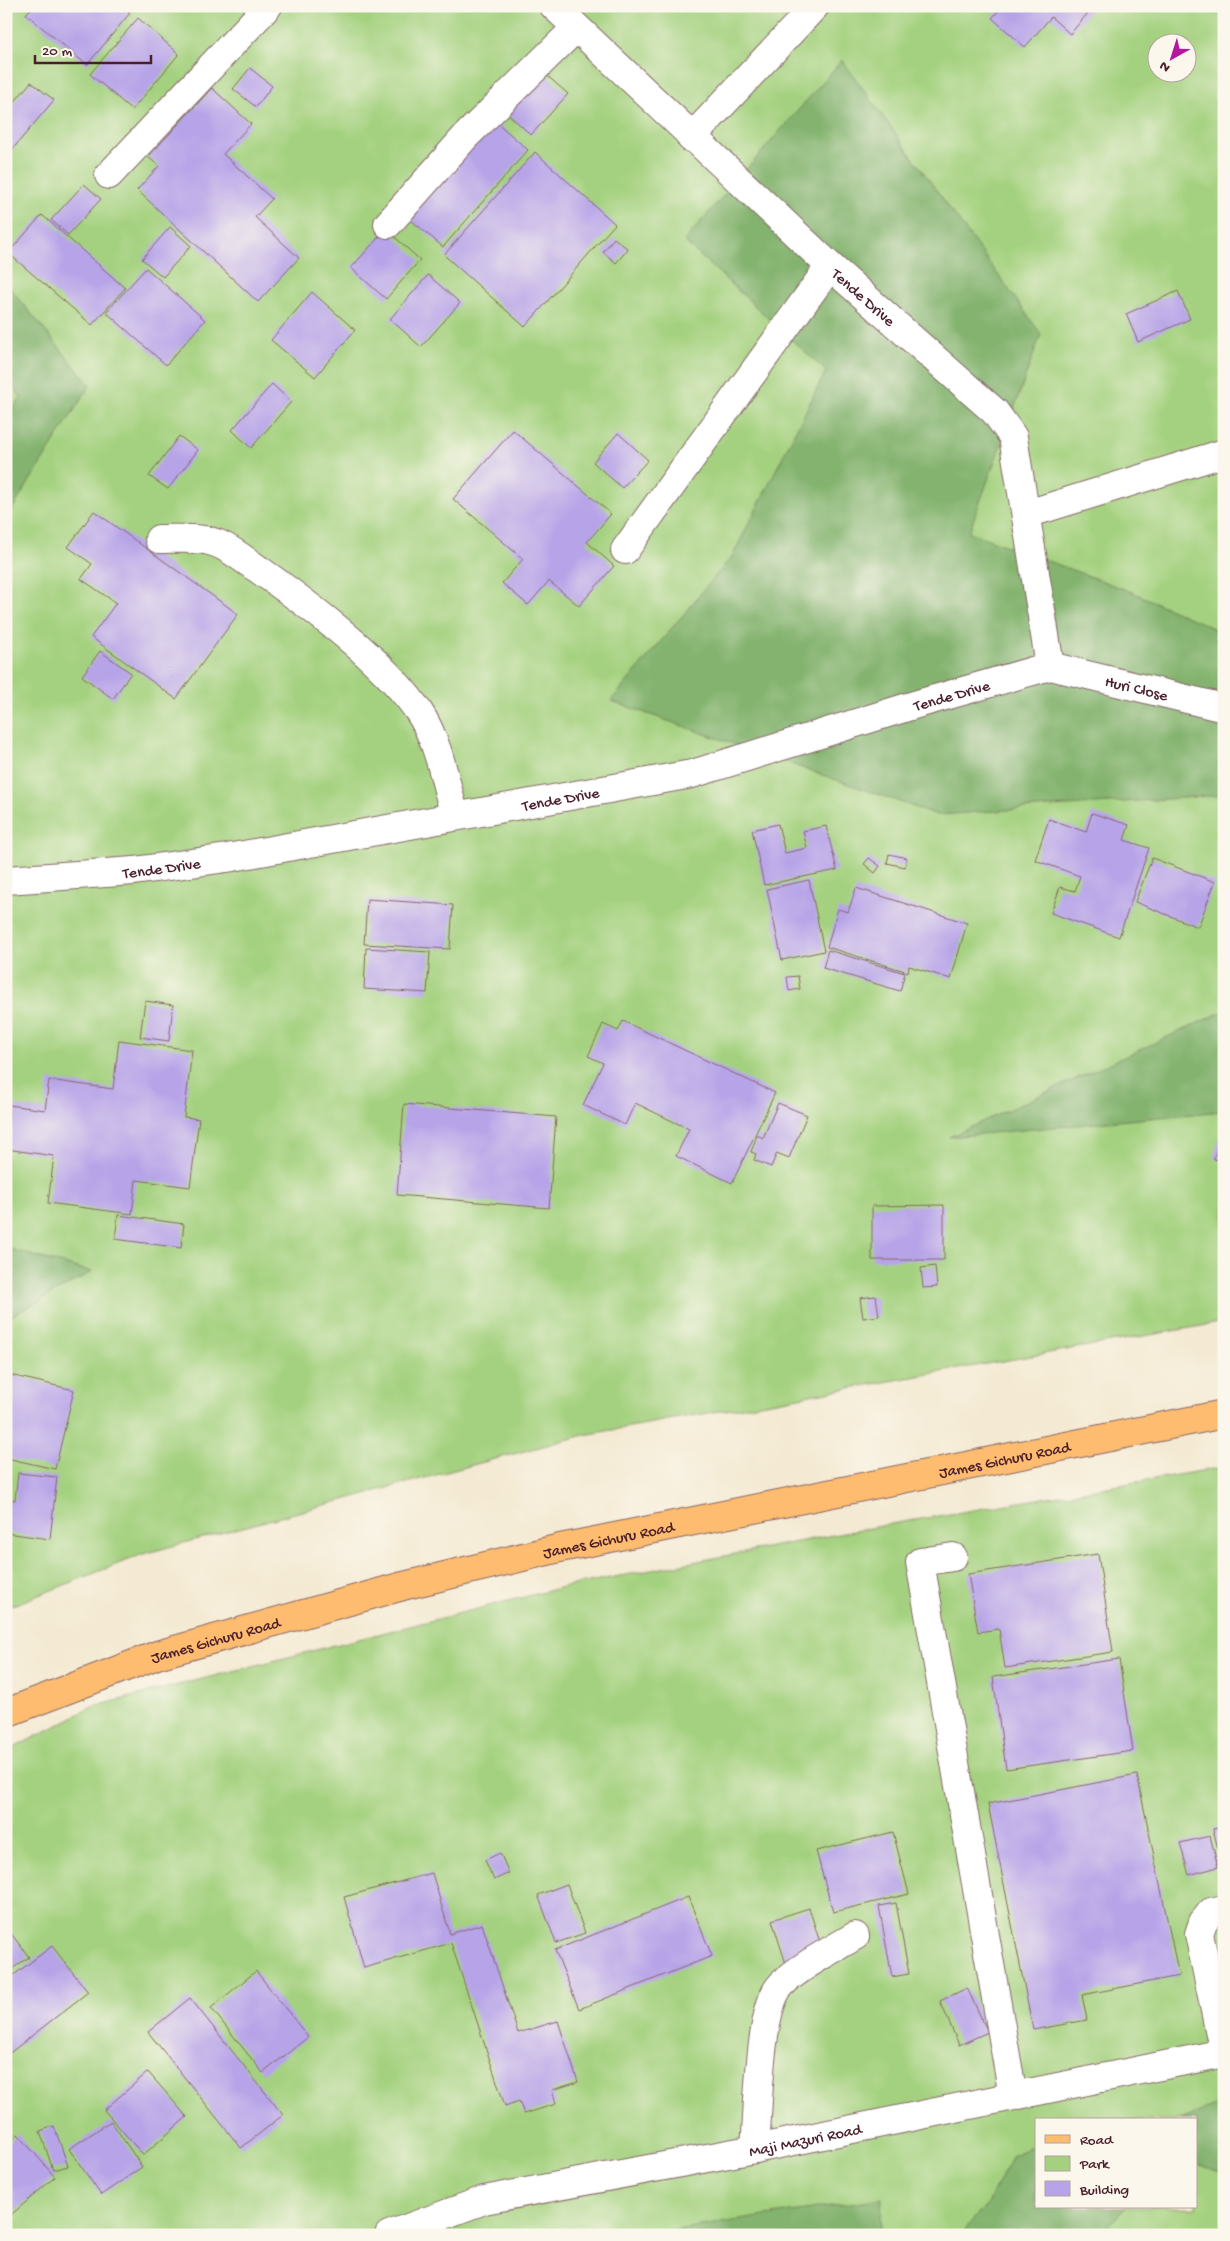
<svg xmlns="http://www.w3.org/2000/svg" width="1230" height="2241" font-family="'Gochi Hand',sans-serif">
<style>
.green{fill:#a4d17f;stroke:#777855;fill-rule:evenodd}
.forest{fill:#83b36e;stroke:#66694c}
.building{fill:#b7a4e8}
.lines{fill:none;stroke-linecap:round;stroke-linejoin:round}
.minor-casing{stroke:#866666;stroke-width:30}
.major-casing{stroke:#866666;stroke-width:30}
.minor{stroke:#fff;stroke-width:28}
.major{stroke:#fdbc6f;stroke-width:28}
.labels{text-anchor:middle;stroke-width:4;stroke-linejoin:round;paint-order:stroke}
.street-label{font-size:16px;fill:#4a1f2b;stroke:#fbf7ec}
</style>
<rect width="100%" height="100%" fill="#fbf7ec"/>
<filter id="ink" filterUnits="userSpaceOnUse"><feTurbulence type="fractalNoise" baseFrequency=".02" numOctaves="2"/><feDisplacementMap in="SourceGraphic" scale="10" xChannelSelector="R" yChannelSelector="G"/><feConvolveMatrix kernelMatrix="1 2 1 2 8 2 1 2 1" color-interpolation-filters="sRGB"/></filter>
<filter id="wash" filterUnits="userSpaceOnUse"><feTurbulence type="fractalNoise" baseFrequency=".0096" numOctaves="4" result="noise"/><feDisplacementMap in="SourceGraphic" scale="20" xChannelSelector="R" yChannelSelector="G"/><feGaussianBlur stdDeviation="1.12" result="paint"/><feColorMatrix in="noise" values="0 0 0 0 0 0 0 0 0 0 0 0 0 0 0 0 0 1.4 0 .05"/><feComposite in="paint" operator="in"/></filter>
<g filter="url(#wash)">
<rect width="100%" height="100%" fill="#f4ead3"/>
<!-- green -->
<path class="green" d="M 6,6 L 1224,6 L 1224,1322 L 584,1435 L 143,1554 L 6,1608 ZM 1158,42 L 1188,42 L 1188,72 L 1158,72 Z
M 1224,1467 L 1224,2235 L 6,2235 L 6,1752 L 92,1707 L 563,1587 L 880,1526 ZM 1036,2120 L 1196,2120 L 1196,2207 L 1036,2207 Z"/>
<!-- forest -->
<path class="forest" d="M 842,60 L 1041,334 L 969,532 L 1132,592 L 1224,633 L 1224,795 L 937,815 L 611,701 L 733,555 L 826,371 L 684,241 Z
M 6,283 L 90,385 L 6,519 L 6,420 L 21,397 L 6,377 Z
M 1224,1011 L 1224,1111 L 949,1137 Z
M 6,1248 L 92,1272 L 6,1319 Z
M 1224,2102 L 1224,2173 L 1196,2164 L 1196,2120 L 1180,2120 Z
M 1036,2144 L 1036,2207 L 1126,2207 L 1109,2225 L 1112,2235 L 961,2235 L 986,2205 L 1013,2155 Z
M 882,2198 L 880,2235 L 651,2235 L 656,2233 Z"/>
<g id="blocks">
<!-- building -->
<path class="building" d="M 33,6 L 123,6 L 130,13 L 87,65 L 26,14 Z
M 1003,6 L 1094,6 L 1070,34 L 1051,17 L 1025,47 L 992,18 Z
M 138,18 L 179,54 L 132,110 L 90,74 Z
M 250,68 L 272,86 L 256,107 L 233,89 Z
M 543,72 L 568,94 L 531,135 L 507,113 Z
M 31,82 L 54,100 L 6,157 L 6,112 Z
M 212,88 L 251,124 L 223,154 L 272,199 L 255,217 L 299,258 L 258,302 L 137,190 L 159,166 L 148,157 Z
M 492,118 L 528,150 L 443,247 L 406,216 Z
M 535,152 L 615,224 L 525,327 L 444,255 Z
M 84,184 L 101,199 L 68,235 L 51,220 Z
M 42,215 L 125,288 L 92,325 L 8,253 Z
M 170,227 L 191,246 L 163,277 L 142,259 Z
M 386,229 L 420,260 L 386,299 L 351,268 Z
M 614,238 L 628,249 L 616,263 L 603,252 Z
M 146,268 L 205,320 L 166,365 L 106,312 Z
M 428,275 L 460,303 L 421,347 L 390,319 Z
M 1178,291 L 1190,319 L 1138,342 L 1126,314 Z
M 312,292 L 355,330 L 315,377 L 271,340 Z
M 272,384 L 291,402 L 251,448 L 232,430 Z
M 513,430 L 611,514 L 587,542 L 614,566 L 579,606 L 549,581 L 528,605 L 502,583 L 523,559 L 453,499 Z
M 618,433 L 648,460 L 622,488 L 593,462 Z
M 179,436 L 198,450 L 168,489 L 149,476 Z
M 94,511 L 238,614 L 176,699 L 91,637 L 116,603 L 81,579 L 92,564 L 68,547 Z
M 100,651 L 131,673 L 113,699 L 82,676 Z
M 1092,813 L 1129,825 L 1124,840 L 1149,848 L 1119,937 L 1051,913 L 1060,887 L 1075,891 L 1080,876 L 1035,860 L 1049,819 L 1086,832 Z
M 778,824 L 785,853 L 807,848 L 803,831 L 826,826 L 837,870 L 764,885 L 752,830 Z
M 889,854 L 907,858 L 905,867 L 887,863 Z
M 869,858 L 880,866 L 875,873 L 864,864 Z
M 1152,858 L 1215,882 L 1198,927 L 1135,902 Z
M 809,880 L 824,951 L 782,960 L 767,889 Z
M 856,888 L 967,923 L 951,979 L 909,966 L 908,972 L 827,947 L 838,909 L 848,912 Z
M 367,899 L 453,905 L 450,949 L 364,944 Z
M 366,948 L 430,952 L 427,993 L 364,989 Z
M 828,950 L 905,973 L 900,991 L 823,968 Z
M 798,976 L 800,989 L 789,991 L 787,977 Z
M 145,1001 L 173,1005 L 169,1041 L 140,1037 Z
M 623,1021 L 775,1093 L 732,1183 L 676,1156 L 689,1129 L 635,1103 L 625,1125 L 583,1105 L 603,1063 L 588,1056 L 603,1024 L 618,1031 Z
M 119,1040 L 192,1050 L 184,1117 L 199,1119 L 190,1187 L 136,1180 L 132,1214 L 48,1203 L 54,1156 L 6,1149 L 9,1105 L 45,1110 L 49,1080 L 113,1089 Z
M 778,1103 L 807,1115 L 789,1158 L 777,1153 L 771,1167 L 754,1160 L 756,1154 L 751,1152 L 757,1135 L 763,1138 Z
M 404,1104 L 556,1117 L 549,1208 L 397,1195 Z
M 1223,1123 L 1224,1123 L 1224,1161 L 1214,1159 Z
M 944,1205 L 944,1260 L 872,1260 L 872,1206 Z
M 118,1215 L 184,1224 L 181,1248 L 115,1239 Z
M 935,1266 L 937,1287 L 923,1288 L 921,1268 Z
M 876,1296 L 879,1316 L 863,1318 L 860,1298 Z
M 6,1374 L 74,1390 L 55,1469 L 6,1458 Z
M 18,1473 L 57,1477 L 50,1539 L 6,1533 L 6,1499 L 15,1500 Z
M 1098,1554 L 1113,1652 L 1005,1668 L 999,1629 L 978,1632 L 968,1574 Z
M 1119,1659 L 1133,1751 L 1006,1769 L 993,1677 Z
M 1137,1775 L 1179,1976 L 1082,1995 L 1087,2020 L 1033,2030 L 988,1804 Z
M 1224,1826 L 1224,1869 L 1223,1869 L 1213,1829 Z
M 893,1832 L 909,1894 L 833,1912 L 816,1851 Z
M 1210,1836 L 1218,1867 L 1189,1875 L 1180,1843 Z
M 500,1853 L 509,1873 L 494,1880 L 485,1860 Z
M 432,1873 L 450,1934 L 482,1924 L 518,2033 L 558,2021 L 578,2082 L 552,2090 L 556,2104 L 524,2114 L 519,2101 L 505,2106 L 451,1943 L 364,1968 L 344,1897 Z
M 567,1884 L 585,1933 L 556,1943 L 538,1895 Z
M 688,1897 L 712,1956 L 579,2009 L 555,1950 Z
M 896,1903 L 909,1974 L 892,1977 L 879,1906 Z
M 809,1908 L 824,1955 L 787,1967 L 772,1920 Z
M 6,1927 L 29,1957 L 6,1973 Z
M 52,1946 L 88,1992 L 6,2056 L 6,1981 Z
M 256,1971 L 308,2037 L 263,2073 L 211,2008 Z
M 967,1988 L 988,2032 L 959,2045 L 940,2001 Z
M 190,1998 L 283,2115 L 241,2148 L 148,2032 Z
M 148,2072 L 187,2117 L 143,2155 L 104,2110 Z
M 111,2121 L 142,2167 L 101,2195 L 69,2149 Z
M 54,2126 L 68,2166 L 53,2170 L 40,2131 Z
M 18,2134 L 55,2177 L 6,2219 L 6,2138 L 10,2142 Z"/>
</g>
</g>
<g filter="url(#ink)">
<use href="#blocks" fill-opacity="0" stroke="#866666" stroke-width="1"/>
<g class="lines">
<!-- minor casing -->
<g class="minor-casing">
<g id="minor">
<path id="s1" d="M 554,6 L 830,266 L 995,412 L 1013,437 L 1050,666"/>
<path d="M 691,138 L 815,6"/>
<path d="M 109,175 L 268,6"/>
<path d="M 388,224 L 466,136 L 576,28"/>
<path d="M 1027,514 L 1224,453"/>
<path d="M 159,539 C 180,539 204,536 223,546 C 235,552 247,562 258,569 C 308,604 385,662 419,712 C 439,742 445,782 455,816"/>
<path d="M 625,550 L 830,266"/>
<path id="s2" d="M 6,880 L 134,871 L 227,858 L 692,774 L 914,705 L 1050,666 L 1224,708"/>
<path d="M 953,1557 L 920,1562 L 1013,2096"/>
<path d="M 1224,1909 L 1211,1912 L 1203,1922 L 1199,1934 L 1224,2053"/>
<path d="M 755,2149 C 758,2113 759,2019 777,1990 C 789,1972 835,1948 855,1936"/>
<path id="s3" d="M 389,2235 L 484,2200 L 755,2149 L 1224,2053"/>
</g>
</g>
<!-- major casing -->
<g class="major-casing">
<g id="major">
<path id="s4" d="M 6,1713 L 157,1655 L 403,1586 L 560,1548 L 1224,1414"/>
</g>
</g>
<!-- minor -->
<use href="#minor" class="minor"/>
<!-- major -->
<use href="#major" class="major"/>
</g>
</g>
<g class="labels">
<!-- street labels -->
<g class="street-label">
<text dy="6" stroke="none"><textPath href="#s1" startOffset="425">Tende Drive</textPath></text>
<text dy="6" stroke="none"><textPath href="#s2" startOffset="1158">Huri Close</textPath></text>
<text dy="6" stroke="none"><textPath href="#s2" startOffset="966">Tende Drive</textPath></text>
<text dy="6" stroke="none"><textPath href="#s2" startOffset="561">Tende Drive</textPath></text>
<text dy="6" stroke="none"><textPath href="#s2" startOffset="156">Tende Drive</textPath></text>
<text dy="6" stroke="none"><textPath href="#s4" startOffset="1032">James Gichuru Road</textPath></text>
<text dy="6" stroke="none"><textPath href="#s4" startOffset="628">James Gichuru Road</textPath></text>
<text dy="6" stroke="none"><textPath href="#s4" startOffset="222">James Gichuru Road</textPath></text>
<text dy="6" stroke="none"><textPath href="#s3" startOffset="428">Maji Mazuri Road</textPath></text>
</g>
</g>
<!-- margin -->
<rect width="1230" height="2241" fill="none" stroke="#fbf7ec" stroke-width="25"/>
<!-- legend -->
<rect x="1035" y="2118" width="162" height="90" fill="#fbf7ec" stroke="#b4a19f"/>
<rect x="1045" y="2135" width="25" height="8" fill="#fdbc6f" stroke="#b4a19f"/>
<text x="1080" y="2144" font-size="15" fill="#4a1f2b">Road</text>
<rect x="1045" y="2156" width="25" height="15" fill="#a4d17f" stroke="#b4a19f"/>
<text x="1080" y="2168" font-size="15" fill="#4a1f2b">Park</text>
<rect x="1045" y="2181" width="25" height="15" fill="#b7a4e8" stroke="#b4a19f"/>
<text x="1080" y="2194" font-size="15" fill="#4a1f2b">Building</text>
<!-- north arrow -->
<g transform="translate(1172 58) rotate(219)"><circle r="24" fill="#fbf7ec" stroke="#b4a19f"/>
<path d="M0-4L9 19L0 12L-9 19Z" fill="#b5179e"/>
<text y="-8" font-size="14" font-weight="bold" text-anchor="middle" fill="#4a1f2b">N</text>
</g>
<!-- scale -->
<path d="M35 55v8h116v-8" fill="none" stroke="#4a1f2b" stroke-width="2.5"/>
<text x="42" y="55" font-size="15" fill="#4a1f2b" stroke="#fbf7ec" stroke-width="4" paint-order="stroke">20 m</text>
</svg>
